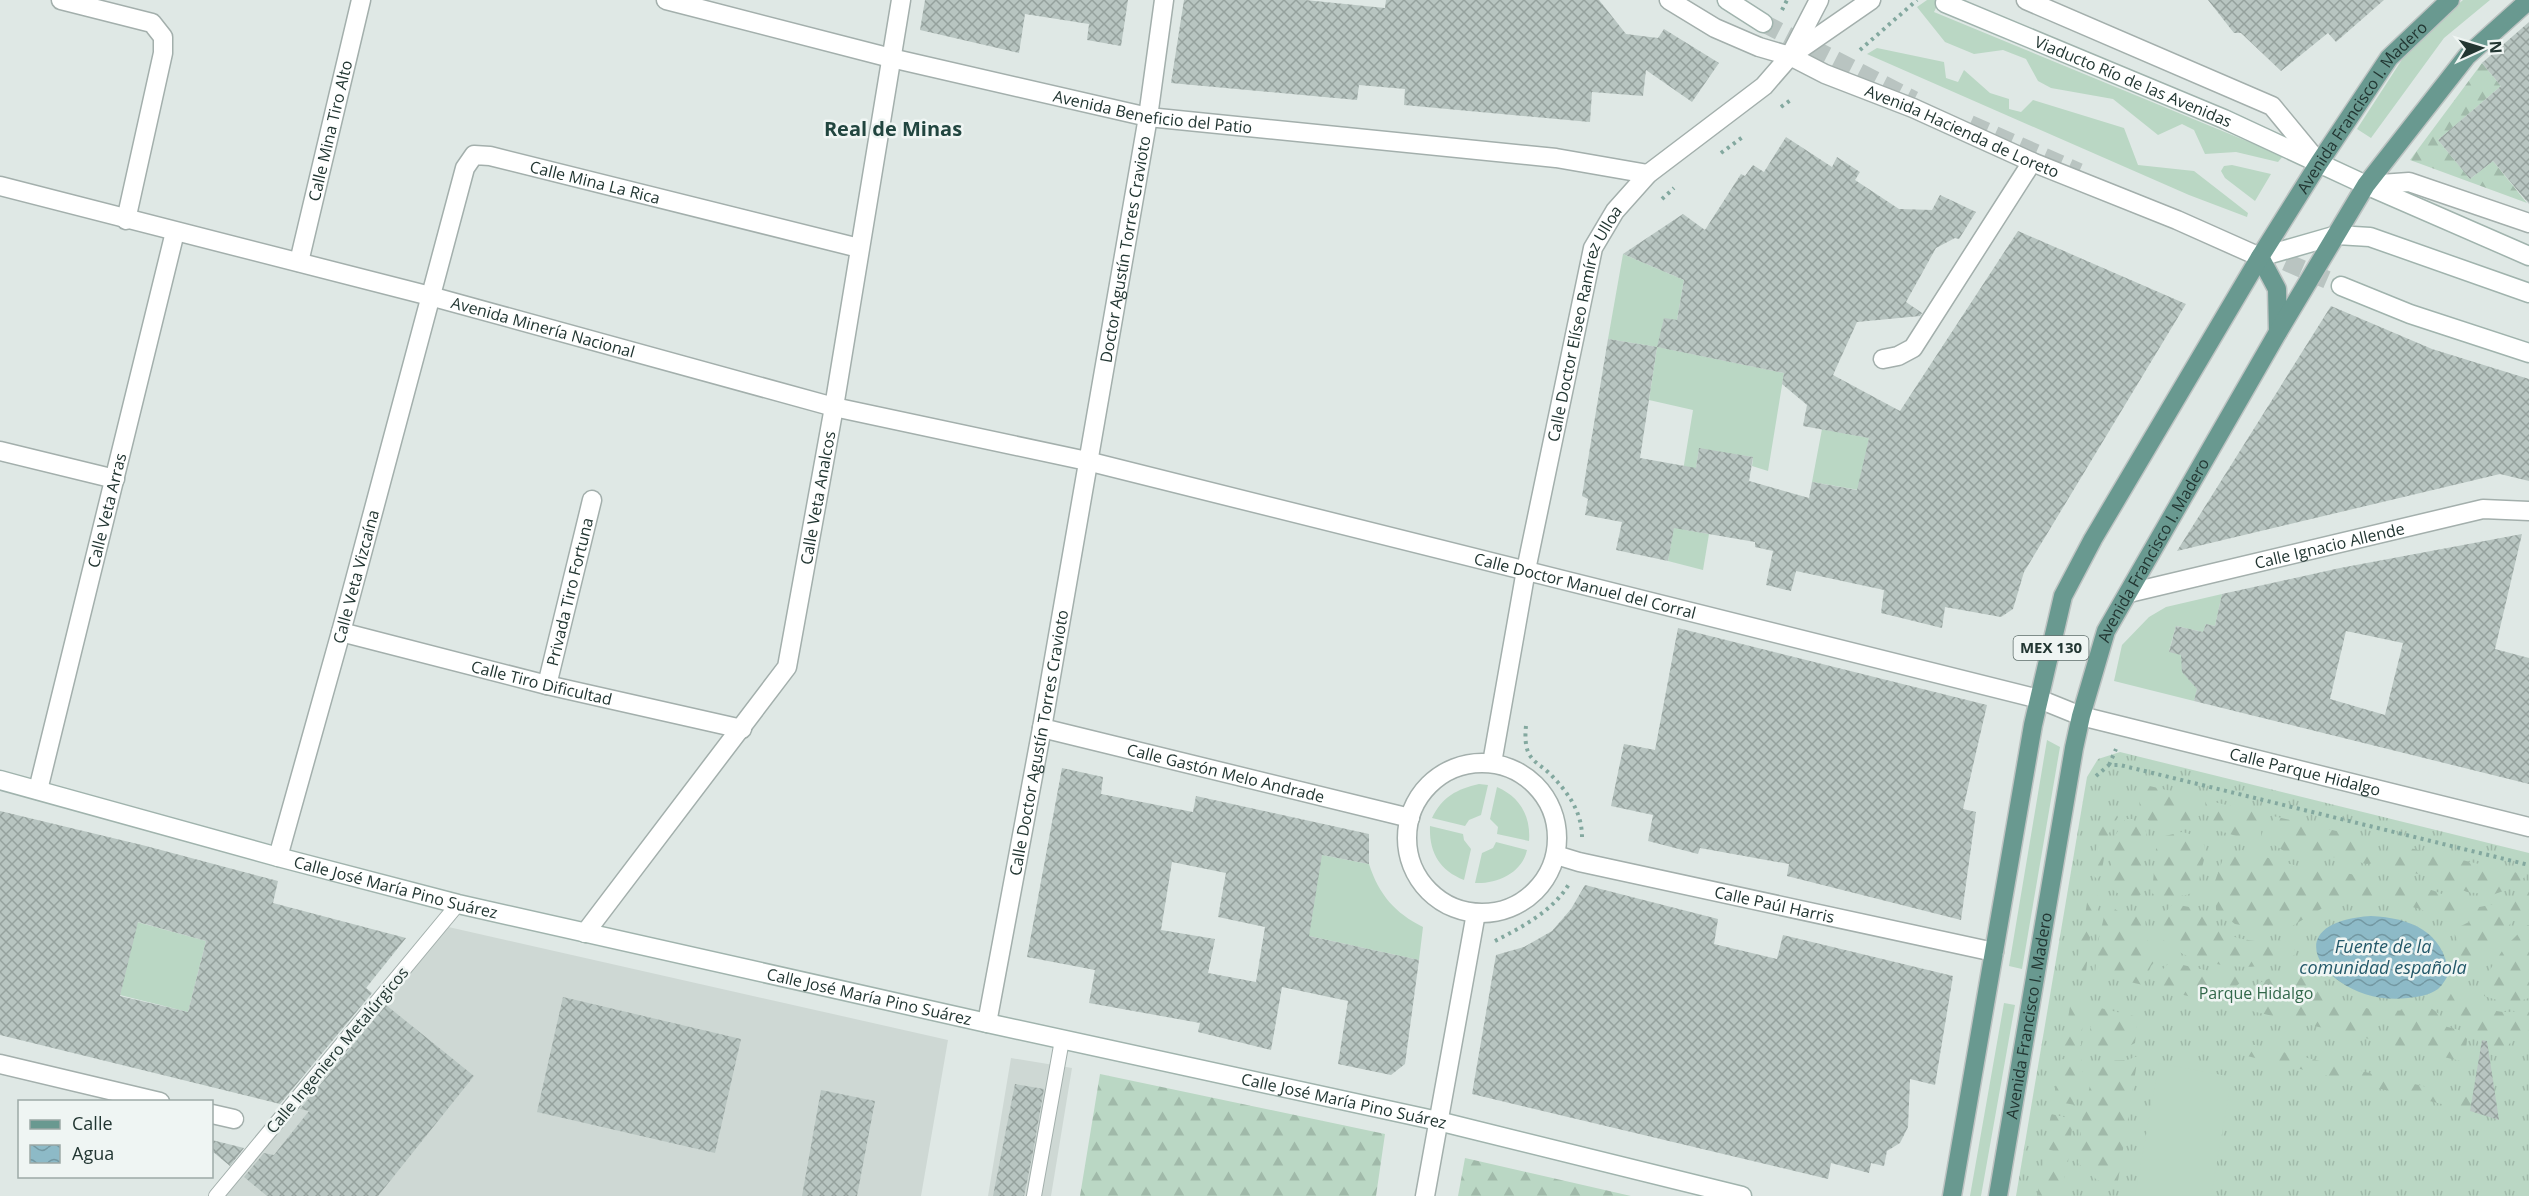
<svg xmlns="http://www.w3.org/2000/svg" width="2529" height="1196" font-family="'Open Sans',sans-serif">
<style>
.built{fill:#ced8d4}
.grass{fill:url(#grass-tufts)}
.forest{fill:url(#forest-firs)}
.garden{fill:#bad7c4}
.water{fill:url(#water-waves)}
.building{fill:url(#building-cross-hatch);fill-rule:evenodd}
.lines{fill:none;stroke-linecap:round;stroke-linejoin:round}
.secondary-tunnel{stroke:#b9c4c1;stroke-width:18;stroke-dasharray:18 9;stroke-linecap:butt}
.service-casing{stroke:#a3afac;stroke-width:16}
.minor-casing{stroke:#a3afac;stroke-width:21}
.tertiary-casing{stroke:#a3afac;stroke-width:21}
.secondary-casing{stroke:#a0b3ad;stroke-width:21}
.primary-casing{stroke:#bdc3c2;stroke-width:21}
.path{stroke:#83a89f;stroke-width:4;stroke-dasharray:3 4.5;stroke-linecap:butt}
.service{stroke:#fff;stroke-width:14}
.minor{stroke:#fff;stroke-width:18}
.tertiary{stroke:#fff;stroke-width:18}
.secondary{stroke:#fff;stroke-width:18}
.primary{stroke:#699990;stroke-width:18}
.labels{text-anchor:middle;stroke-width:5;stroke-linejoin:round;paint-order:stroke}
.shield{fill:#eff5f3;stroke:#606f6c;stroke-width:1.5}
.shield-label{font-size:15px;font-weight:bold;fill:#223632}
.street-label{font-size:16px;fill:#223632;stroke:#eff5f3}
.park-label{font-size:16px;fill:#32684b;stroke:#eff5f3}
.water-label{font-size:18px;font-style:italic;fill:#24596a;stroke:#eff5f3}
.quarter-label{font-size:20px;font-weight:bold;fill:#21453f;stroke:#eff5f3}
</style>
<defs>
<pattern id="grass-tufts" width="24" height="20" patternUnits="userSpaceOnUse" patternTransform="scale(1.5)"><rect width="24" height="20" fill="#bad7c4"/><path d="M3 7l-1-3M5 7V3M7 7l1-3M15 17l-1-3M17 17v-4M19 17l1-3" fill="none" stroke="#a0b9a9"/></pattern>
<pattern id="forest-firs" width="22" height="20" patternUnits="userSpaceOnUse" patternTransform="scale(1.5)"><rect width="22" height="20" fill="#bad7c4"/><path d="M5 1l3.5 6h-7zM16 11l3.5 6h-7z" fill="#a0b9a9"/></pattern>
<pattern id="water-waves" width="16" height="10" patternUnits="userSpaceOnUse" patternTransform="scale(1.5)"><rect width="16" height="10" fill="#8dbac7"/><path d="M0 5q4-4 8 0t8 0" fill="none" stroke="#7398a2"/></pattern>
<pattern id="building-cross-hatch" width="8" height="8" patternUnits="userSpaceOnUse" patternTransform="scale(1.5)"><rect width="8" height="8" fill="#b8c5c1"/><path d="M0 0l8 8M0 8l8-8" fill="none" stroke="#95a19d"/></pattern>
</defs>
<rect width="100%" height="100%" fill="#dfe8e5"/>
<!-- built -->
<path class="built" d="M 444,926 L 948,1040 L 921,1196 L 225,1196 Z
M 1011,1058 L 1072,1068 L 1051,1196 L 988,1196 Z"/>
<!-- grass -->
<path class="grass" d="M 2120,752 L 2529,853 L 2529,1196 L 2016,1196 L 2087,777 L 2098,759 Z"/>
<!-- forest -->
<path class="forest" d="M 2482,63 L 2501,86 L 2438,140 L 2470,179 L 2493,161 L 2527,203 L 2410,160 Z
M 2141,784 L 2192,796 C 2193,809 2199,814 2201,825 L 2173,823 L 2159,827 C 2137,815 2138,808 2141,784 Z
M 2205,800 L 2262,813 L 2261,837 L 2252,841 L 2217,830 L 2206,811 Z
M 2103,808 L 2115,812 L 2118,817 L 2108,835 L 2101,875 L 2097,879 L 2092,874 Z
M 2273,816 L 2374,840 L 2375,863 L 2366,864 L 2341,857 L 2314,858 L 2287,853 L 2271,843 L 2274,835 Z
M 2125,819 L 2133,819 L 2137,826 L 2147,832 L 2143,854 L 2142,893 L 2136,900 L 2119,894 L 2108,887 L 2115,836 Z
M 2182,832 C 2213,839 2206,852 2200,875 C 2199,882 2199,888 2193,892 C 2187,897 2169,896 2161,899 L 2152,893 L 2156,849 L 2165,836 Z
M 2388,843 L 2527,875 L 2512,888 L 2492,895 L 2467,892 L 2435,878 L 2397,869 L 2390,861 Z
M 2242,850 C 2265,857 2287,864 2310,869 C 2333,873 2357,871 2378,884 L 2376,899 L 2351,898 L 2326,906 L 2287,929 L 2258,928 L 2235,924 L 2216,910 L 2215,881 L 2224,856 Z
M 2397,881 C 2421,886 2441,891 2462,905 L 2460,916 L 2447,922 C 2438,918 2429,913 2420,909 C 2401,903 2394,912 2391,886 Z
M 2090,885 L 2097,893 L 2099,900 L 2090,938 L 2086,972 L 2076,969 Z
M 2529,891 L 2529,911 C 2501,923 2491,955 2470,975 L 2460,971 L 2460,947 L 2453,930 L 2469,922 L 2474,908 L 2495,904 Z
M 2107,904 L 2118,911 L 2145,913 L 2146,939 L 2161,954 L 2151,966 L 2143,985 L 2095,974 L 2098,942 Z
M 2173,904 L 2195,908 C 2211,929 2228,938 2255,941 C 2268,942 2279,939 2292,943 L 2296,954 C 2266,974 2215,968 2183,954 C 2175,950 2168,943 2160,938 L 2159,919 Z
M 2527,925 L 2529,925 L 2529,998 L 2510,1004 L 2484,996 L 2484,979 L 2504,948 Z
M 2170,962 L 2222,974 L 2239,974 L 2243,980 L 2231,991 L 2226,1005 L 2154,988 L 2161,971 Z
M 2304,968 L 2322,990 L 2350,1004 L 2370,1009 L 2377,1017 L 2378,1041 L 2239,1008 C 2249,978 2277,977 2304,968 Z
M 2462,991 C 2481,1011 2502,1016 2529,1009 L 2529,1030 L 2509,1044 L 2501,1057 L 2480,1052 C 2477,1029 2473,1025 2452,1016 L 2446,1002 L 2452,992 Z
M 2071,1001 L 2084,1004 L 2081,1045 L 2075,1048 L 2063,1046 Z
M 2092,1006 L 2138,1017 L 2135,1043 C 2121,1051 2105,1050 2089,1046 Z
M 2431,1008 L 2439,1014 L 2444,1026 L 2459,1030 L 2467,1039 L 2465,1062 L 2392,1045 L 2391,1017 L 2394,1011 Z
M 2242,1042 L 2472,1098 L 2470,1111 L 2239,1054 Z
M 2138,1056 L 2117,1187 L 2097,1180 L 2078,1163 L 2082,1120 L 2092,1077 L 2092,1061 L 2127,1060 Z
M 2081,1057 L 2083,1073 L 2075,1105 L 2053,1101 L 2061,1059 L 2070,1060 Z
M 1100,1074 L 1385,1134 L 1376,1196 L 1080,1196 Z
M 2051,1114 L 2073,1119 L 2068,1162 L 2056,1152 L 2045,1148 Z
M 1465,1158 L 1631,1196 L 1458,1196 Z
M 2044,1159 L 2053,1162 L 2065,1174 L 2062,1196 L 2037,1196 Z"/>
<!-- garden -->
<path class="garden" d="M 1927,0 L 1940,0 L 1934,12 L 2283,156 L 2278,162 L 2236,152 L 2205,154 L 2194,130 L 2182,124 L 2158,135 L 2113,99 L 2051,88 L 2038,81 L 2026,59 L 2003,50 L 1974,54 L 1945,42 L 1917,7 Z
M 2463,0 L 2490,0 L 2444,38 L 2371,138 L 2357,129 L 2403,58 L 2433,26 Z
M 1877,48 L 1944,62 L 1946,78 L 1958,82 L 1964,70 L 1990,93 L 2009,99 L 2009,109 L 2021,112 L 2033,100 L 2124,128 L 2138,165 L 2194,171 L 2248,213 L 2247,217 L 2189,195 L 1867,54 Z
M 2232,165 L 2271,174 L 2255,201 L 2225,178 L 2221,171 L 2224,166 Z
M 1623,254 L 1684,280 L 1677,320 L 1664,319 L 1658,347 L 1784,373 L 1768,471 L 1752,466 L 1753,457 L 1699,449 L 1686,530 L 1709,534 L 1703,570 L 1668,561 L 1693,410 L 1649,400 L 1657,347 L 1608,339 Z
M 1822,429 L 1869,438 L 1859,490 L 1812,482 Z
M 2222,594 L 2215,626 L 2206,624 L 2203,632 L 2176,626 L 2169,651 L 2185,656 L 2182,672 L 2200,678 L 2194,701 L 2114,681 L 2122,645 L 2149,617 L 2166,607 Z
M 2047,740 L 2060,747 L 2022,969 L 2009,966 Z
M 1479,784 L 1488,785 L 1481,815 L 1469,820 L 1465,826 L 1432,818 C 1442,797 1457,789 1479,784 Z
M 1497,787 C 1520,797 1531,816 1529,841 L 1497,834 L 1498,827 L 1490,819 Z
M 1430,826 L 1463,834 L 1464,840 L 1471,849 L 1464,880 C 1439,870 1429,852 1430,826 Z
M 1496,842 L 1527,850 C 1522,873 1497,884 1475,883 L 1482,853 L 1493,848 Z
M 1322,855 L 1369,864 C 1379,895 1395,913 1423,927 L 1419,960 L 1291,932 Z
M 137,922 L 206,941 L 188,1012 L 120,995 Z
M 2004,1003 L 2015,1005 L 1981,1196 L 1970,1196 Z
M 2159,1063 L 2232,1077 L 2211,1196 L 2135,1196 Z"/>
<!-- water -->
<path class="water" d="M 2371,916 C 2411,918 2443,931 2449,974 C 2446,978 2443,985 2438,989 C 2430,995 2418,997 2408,998 C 2334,1008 2264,923 2371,916 Z"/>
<!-- building -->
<path class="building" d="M 925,0 L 1128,0 L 1121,46 L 1087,40 L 1089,24 L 1025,14 L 1019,53 L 920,30 Z
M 1184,0 L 1305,0 L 1385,8 L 1386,0 L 1599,0 L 1626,34 L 1658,38 L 1664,29 L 1719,63 L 1692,102 L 1646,70 L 1643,96 L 1592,92 L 1590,122 L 1404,105 L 1405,89 L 1359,85 L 1357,100 L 1171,83 Z
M 2208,0 L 2384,0 L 2336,42 L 2328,33 L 2281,71 L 2241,33 L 2234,33 Z
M 2529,22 L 2529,204 L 2493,161 L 2470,179 L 2438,140 L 2501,86 L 2482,63 Z
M 1786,137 L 1832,167 L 1837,157 L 1860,172 L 1855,180 L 1899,209 L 1932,210 L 1940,195 L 1976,212 L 1959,239 L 1955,238 L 1936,248 L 1906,302 L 1922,313 L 1920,316 L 1857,322 L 1833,375 L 1900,411 L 2018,231 L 2186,304 L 2024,572 L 2013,609 L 2001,617 L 1945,607 L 1942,628 L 1881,613 L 1884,590 L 1796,571 L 1791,591 L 1766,585 L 1773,551 L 1755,547 L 1755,542 L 1674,528 L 1668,561 L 1616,550 L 1622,522 L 1585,515 L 1588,499 L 1582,496 L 1608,339 L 1657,347 L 1664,318 L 1677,320 L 1684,280 L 1623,254 L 1683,214 L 1705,230 L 1741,174 L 1745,176 L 1753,165 L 1764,172 ZM 1657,347 L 1784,373 L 1782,384 L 1807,405 L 1803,426 L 1869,438 L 1857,490 L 1812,482 L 1809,498 L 1749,481 L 1753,457 L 1699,448 L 1696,468 L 1640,458 Z
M 2331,306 L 2432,349 L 2529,379 L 2529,481 L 2500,474 L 2177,551 Z
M 2522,534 L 2495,649 L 2529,658 L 2529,784 L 2194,701 L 2197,689 L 2182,672 L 2181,655 L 2169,652 L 2176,626 L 2203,632 L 2206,624 L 2215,626 L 2222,594 L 2340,568 ZM 2346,631 L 2403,643 L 2385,715 L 2330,699 Z
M 1678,628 L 1987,705 L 1963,809 L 1976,812 L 1961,920 L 1787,876 L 1789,864 L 1700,848 L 1698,854 L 1648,841 L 1653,815 L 1611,806 L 1624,744 L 1655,750 Z
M 1062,768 L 1103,777 L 1101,794 L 1193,812 L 1196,796 L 1369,834 L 1369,864 L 1322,855 L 1309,936 L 1419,960 L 1405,1064 L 1391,1075 L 1338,1064 L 1348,1001 L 1282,987 L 1271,1050 L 1198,1032 L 1200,1023 L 1089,1003 L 1095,970 L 1027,957 ZM 1172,862 L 1226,873 L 1218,917 L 1265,927 L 1256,982 L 1208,973 L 1215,939 L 1161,930 Z
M 0,811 L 146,846 L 278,881 L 273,903 L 406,938 L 366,988 L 372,993 L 280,1104 L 0,1035 ZM 138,922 L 206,941 L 188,1012 L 120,996 Z
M 1585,885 L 1718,919 L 1714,944 L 1777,959 L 1783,935 L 1953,976 L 1935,1085 L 1910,1079 L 1908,1127 L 1900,1143 L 1887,1151 L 1884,1166 L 1871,1163 L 1869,1173 L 1831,1163 L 1828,1179 L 1472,1094 L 1496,955 L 1524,947 L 1552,931 L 1571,909 Z
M 563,997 L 741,1039 L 715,1153 L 537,1112 Z
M 386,1005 L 474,1076 L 378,1196 L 267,1196 L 244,1177 L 264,1153 L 274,1155 L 309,1111 L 300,1109 Z
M 2482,1040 L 2487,1041 L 2499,1120 L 2470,1111 Z
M 1015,1084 L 1044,1089 L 1032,1157 L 1024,1196 L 993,1196 Z
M 821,1090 L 875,1101 L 857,1196 L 802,1196 Z
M 212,1140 L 244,1148 L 230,1166 L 212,1151 Z"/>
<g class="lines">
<!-- secondary-tunnel -->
<path class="secondary-tunnel" d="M 1763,23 L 1914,100
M 1970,124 L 2079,172
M 2261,251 L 2341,286"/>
<!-- service casing -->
<g class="service-casing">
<path id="service" d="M 216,1196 L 458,904
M 1034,1196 L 1062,1040"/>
</g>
<!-- minor casing -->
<g class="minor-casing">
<g id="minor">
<path d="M 61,0 L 152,23 L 163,37 L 163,53 L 126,220"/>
<path id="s1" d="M 666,0 L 891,58 L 1148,117 L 1556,158 L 1648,174"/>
<path d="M 2366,185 L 2409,182 L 2529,223"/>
<path id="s2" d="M 0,186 L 430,296 L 834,407 L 1087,461 L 2039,699 L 2081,716 L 2529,827"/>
<path id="s3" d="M 299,262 L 361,0"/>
<path d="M 1883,359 L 1898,356 L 1913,348 L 2032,162"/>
<path d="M 0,451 L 115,479"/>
<path id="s4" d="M 2129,593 L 2483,509 L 2529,511"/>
<path id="s5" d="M 341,632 L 547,685 L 742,729"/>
<path id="s6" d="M 547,685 L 592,500"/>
<path id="s7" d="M 1042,728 L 1410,818"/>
<path id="s8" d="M 1492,763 L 1526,570 L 1593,248 L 1615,211 L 1648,174 L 1764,86 L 1790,56 L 1871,0"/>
<circle cx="1482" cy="838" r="75"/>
<path id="s9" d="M 38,790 L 175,232"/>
<path id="s10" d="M 1556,855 L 1579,862 L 1994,952"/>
<path id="s11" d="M 278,857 L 341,632 L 465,168 L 474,155 L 490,156 L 859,248"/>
<path id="s12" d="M 585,933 L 787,667 L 834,407 L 901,0"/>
<path id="s13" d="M 987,1023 L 1042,728 L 1148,117 L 1164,0"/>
<path d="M 0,1064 L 160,1102"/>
<path d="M 212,1114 L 234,1119"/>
<path d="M 1425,1196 L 1476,913"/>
</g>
</g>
<!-- tertiary casing -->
<g class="tertiary-casing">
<g id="tertiary">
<path id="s14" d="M 1669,0 L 1715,28 L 1759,47 L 1790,56 L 1825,74 L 1913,108 L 2032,162 L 2177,220 L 2260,257"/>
<path d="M 2026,0 L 2272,106 L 2319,163"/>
<path d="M 1790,56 L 1819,0"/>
</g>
</g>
<!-- secondary casing -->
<g class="secondary-casing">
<g id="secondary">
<path d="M 1727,0 L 1763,23"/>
<path id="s15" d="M 1945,3 L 2224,119 L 2366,185 L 2529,256"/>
<path d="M 2260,257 L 2337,235 L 2370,237 L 2529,293"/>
<path d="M 2341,286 L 2410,314 L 2529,353"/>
<path id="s16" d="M 0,780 L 278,857 L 458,904 L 987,1023 L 1438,1121 L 1742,1196"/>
</g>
</g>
<!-- primary casing -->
<g class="primary-casing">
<g id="primary">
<path d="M 2260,257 L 2277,289 L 2278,332"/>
<path id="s17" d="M 1952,1196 L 2033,725 L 2063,596 L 2093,539 L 2260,257 L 2319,163 L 2389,58 L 2450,0"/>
<path id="s18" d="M 1998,1196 L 2074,748 L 2081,716 L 2106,631 L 2278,332 L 2366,185 L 2467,56 L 2529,0"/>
</g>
</g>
<!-- path -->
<path class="path" d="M 1782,10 L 1787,0
M 1860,50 L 1917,0
M 1781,107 L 1792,99
M 1721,153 L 1744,136
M 1662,199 L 1674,188
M 1526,726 C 1525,735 1525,746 1529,754 C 1534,763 1542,766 1549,773 C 1567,791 1582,811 1582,837
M 2109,765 L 2116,749
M 2096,776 L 2109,765 L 2120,765 L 2529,865
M 1495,941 C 1522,927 1553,911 1569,884"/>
<!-- service -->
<use href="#service" class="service"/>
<!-- minor -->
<use href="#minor" class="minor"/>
<!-- tertiary -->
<use href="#tertiary" class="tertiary"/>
<!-- secondary -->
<use href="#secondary" class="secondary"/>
<!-- primary -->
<use href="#primary" class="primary"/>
</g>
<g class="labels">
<!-- shield labels -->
<rect class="shield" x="2013.5" y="636" width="75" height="24" rx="4.5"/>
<g class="shield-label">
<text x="2051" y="653">MEX 130</text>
</g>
<!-- street labels -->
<g class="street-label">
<text dy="6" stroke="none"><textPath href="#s15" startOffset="204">Viaducto Río de las Avenidas</textPath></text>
<text dy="6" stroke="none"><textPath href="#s17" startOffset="1184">Avenida Francisco I. Madero</textPath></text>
<text dy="6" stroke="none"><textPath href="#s1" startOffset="500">Avenida Beneficio del Patio</textPath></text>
<text dy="6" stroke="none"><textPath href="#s3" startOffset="135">Calle Mina Tiro Alto</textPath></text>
<text dy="6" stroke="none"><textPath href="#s14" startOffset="322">Avenida Hacienda de Loreto</textPath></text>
<text dy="6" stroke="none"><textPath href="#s11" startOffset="854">Calle Mina La Rica</textPath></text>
<text dy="6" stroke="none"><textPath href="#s13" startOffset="786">Doctor Agustín Torres Cravioto</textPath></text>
<text dy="6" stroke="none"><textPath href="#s8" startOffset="450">Calle Doctor Elíseo Ramírez Ulloa</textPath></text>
<text dy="6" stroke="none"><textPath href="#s2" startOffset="561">Avenida Minería Nacional</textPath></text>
<text dy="6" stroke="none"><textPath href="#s12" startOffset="506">Calle Veta Analcos</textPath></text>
<text dy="6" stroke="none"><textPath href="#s9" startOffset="288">Calle Veta Arras</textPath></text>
<text dy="6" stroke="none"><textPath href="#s4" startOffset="206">Calle Ignacio Allende</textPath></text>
<text dy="6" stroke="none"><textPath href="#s18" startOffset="669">Avenida Francisco I. Madero</textPath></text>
<text dy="6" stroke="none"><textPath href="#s11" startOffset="291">Calle Veta Vizcaína</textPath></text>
<text dy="6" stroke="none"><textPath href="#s2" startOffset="1635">Calle Doctor Manuel del Corral</textPath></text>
<text dy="6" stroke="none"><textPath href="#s6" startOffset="96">Privada Tiro Fortuna</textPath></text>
<text dy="6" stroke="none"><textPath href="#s5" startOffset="207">Calle Tiro Dificultad</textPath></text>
<text dy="6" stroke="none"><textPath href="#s13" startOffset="285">Calle Doctor Agustín Torres Cravioto</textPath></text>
<text dy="6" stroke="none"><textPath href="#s2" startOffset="2379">Calle Parque Hidalgo</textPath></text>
<text dy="6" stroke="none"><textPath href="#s7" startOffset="189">Calle Gastón Melo Andrade</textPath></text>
<text dy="6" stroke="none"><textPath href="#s16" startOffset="410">Calle José María Pino Suárez</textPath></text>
<text dy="6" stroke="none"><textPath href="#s10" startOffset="224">Calle Paúl Harris</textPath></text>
<text dy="6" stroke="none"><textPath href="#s16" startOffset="896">Calle José María Pino Suárez</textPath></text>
<text dy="6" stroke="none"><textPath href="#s18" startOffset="183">Avenida Francisco I. Madero</textPath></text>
<text transform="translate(337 1050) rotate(-50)" y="6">Calle Ingeniero Metalúrgicos</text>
<text dy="6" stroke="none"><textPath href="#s16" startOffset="1382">Calle José María Pino Suárez</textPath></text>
</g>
<!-- park labels -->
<g class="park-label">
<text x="2256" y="999">Parque Hidalgo</text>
</g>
<!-- water labels -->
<g class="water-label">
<text x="2383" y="953">Fuente de la<tspan x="2383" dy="21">comunidad española</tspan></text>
</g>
<!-- quarter labels -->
<g class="quarter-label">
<text x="893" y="136">Real de Minas</text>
</g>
</g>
<!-- legend -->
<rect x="18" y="1100" width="195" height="78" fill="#eff5f3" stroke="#9da9a6" stroke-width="1.5"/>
<rect x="30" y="1120" width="30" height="9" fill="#699990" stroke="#9da9a6" stroke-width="1.5"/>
<text x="72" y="1130" font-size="18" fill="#223632">Calle</text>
<rect x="30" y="1145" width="30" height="18" fill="url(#water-waves)" stroke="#9da9a6" stroke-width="1.5"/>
<text x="72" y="1160" font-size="18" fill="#223632">Agua</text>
<!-- north arrow -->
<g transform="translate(2481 48) rotate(86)" stroke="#eff5f3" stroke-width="4.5" paint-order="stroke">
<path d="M0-4.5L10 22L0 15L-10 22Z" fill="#223632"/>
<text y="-9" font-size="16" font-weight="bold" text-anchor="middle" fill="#223632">N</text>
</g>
</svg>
